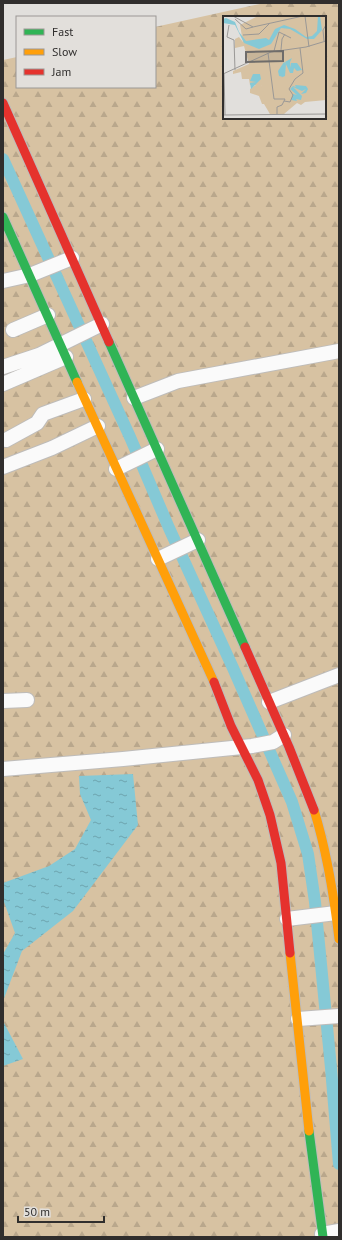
<svg xmlns="http://www.w3.org/2000/svg" width="342" height="1240" font-family="'PT Sans',sans-serif">
<style>
.forest{fill:url(#forest-firs);fill-rule:evenodd}
.water{fill:url(#water-ripples)}
.lines{fill:none;stroke-linecap:round;stroke-linejoin:round}
.canal{stroke:#85c9d6;stroke-width:12}
.street-casing{stroke:#bebcba;stroke-width:16}
.fast-casing{stroke:#bebcba;stroke-width:11}
.slow-casing{stroke:#bebcba;stroke-width:11}
.jam-casing{stroke:#bebcba;stroke-width:11}
.street{stroke:#fafafa;stroke-width:14}
.fast{stroke:#30b455;stroke-width:9}
.slow{stroke:#ff9f0a;stroke-width:9}
.jam{stroke:#e5322d;stroke-width:9}
.inset-road{fill:none;stroke:#9a9896;stroke-width:1}
.view{fill:#6e6c6a;fill-opacity:0.15;stroke:#6e6c6a;stroke-width:2}
.inset-edge{fill:none;stroke:#302e2d;stroke-width:2}
</style>
<defs>
<pattern id="forest-firs" width="22" height="20" patternUnits="userSpaceOnUse"><rect width="22" height="20" fill="#d7c2a2"/><path d="M5 1l3.5 6h-7zM16 11l3.5 6h-7z" fill="#b9a78c"/></pattern>
<pattern id="water-ripples" width="26" height="14" patternUnits="userSpaceOnUse"><rect width="26" height="14" fill="#85c9d6"/><path d="M2 4q2-2 4 0t4 0M15 11q2-2 4 0t4 0" fill="none" stroke="#6da4ae"/></pattern>
</defs>
<rect width="100%" height="100%" fill="#e1dfdc"/>
<!-- forest -->
<path class="forest" d="M 264,3 L 339,3 L 339,1237 L 3,1237 L 3,60 L 17,57 L 17,87 L 155,87 L 155,27 ZM 224,17 L 325,17 L 325,118 L 224,118 Z"/>
<!-- water -->
<path class="water" d="M 133,774 L 138,825 L 73,911 L 22,951 L 3,1001 L 3,954 L 15,933 L 3,899 L 3,883 L 49,866 L 75,849 L 91,820 L 80,794 L 79,776 Z
M 3,1021 L 23,1059 L 3,1066 Z"/>
<g class="lines">
<!-- canal -->
<path class="canal" d="M 3,159 L 130,437 L 169,528 L 233,668 L 292,802 L 308,854 L 315,902 L 331,1068 L 339,1164"/>
<!-- street casing -->
<g class="street-casing">
<path id="street" d="M 3,281 L 30,275 L 72,258
M 13,330 L 48,315
M 3,367 L 39,355 L 102,324
M 3,384 L 66,357
M 134,398 L 178,381 L 339,351
M 6,440 L 37,423 L 43,414 L 84,399
M 3,467 L 52,448 L 98,426
M 116,469 L 157,449
M 158,559 L 198,540
M 3,701 L 27,700
M 269,702 L 339,675
M 3,769 L 123,759 L 252,746 L 273,742 L 284,735
M 287,919 L 336,913
M 298,1019 L 339,1016
M 322,1234 L 339,1231"/>
</g>
<!-- fast casing -->
<g class="fast-casing">
<path id="fast" d="M 3,217 L 77,382
M 109,342 L 245,647
M 309,1131 L 323,1237"/>
</g>
<!-- slow casing -->
<g class="slow-casing">
<path id="slow" d="M 77,382 L 214,682
M 314,810 C 327,852 334,896 339,939
M 290,953 L 309,1131"/>
</g>
<!-- jam casing -->
<g class="jam-casing">
<path id="jam" d="M 3,103 L 109,342
M 245,647 L 289,747 L 314,810
M 214,682 L 231,726 L 258,780 L 270,815 L 281,863 L 290,953"/>
</g>
<!-- street -->
<use href="#street" class="street"/>
<!-- fast -->
<use href="#fast" class="fast"/>
<!-- slow -->
<use href="#slow" class="slow"/>
<!-- jam -->
<use href="#jam" class="jam"/>
</g>
<!-- overview -->
<g transform="translate(223 16)">
<rect width="103" height="103" fill="#e1dfdc"/>
<path d="M 37,66 L 49,93 L 47,98 L 41,88 L 39,88 L 36,80 L 27,77 L 27,73 Z" fill="#d7c2a2"/>
<path d="M 35,0 L 103,0 L 103,84 L 82,86 L 78,89 L 74,87 L 61,98 L 47,98 L 38,69 L 27,69 L 26,63 L 19,63 L 18,56 L 10,58 L 10,55 L 26,48 L 21,30 L 12,32 L 12,23 L 16,21 L 20,26 L 17,9 Z" fill="#d7c2a2"/>
<path d="M 95,0 L 97,0 L 99,14 L 91,23 L 84,23 L 67,13 L 58,12 L 48,28 L 36,33 L 21,27 L 12,9 L 0,7 L 0,3 L 3,2 L 12,6 L 16,16 L 23,25 L 43,22 L 46,24 L 52,13 L 61,9 L 72,13 L 83,21 L 89,20 L 94,15 ZM 69,42 L 67,46 L 67,52 L 68,47 L 74,47 L 79,54 L 74,55 L 71,52 L 70,57 L 67,57 L 62,46 ZM 61,46 L 63,48 L 62,60 L 55,63 L 60,61 L 56,60 L 55,55 ZM 30,58 L 37,58 L 38,63 L 28,73 L 27,67 L 33,66 L 27,65 ZM 72,69 L 83,70 L 85,73 L 83,77 L 78,78 L 83,73 L 79,75 L 70,71 L 79,80 L 78,84 L 73,83 L 74,85 L 68,84 L 70,78 L 74,79 L 67,73 L 70,70 L 73,71 Z" fill="#85c9d6"/>
<path class="inset-road" d="M 10,0 L 30,11 L 80,0M 82,0 L 86,31M 12,3 L 23,13 L 30,11M 6,9 L 4,21 L 11,24 L 12,54M 20,19 L 36,18 L 47,7M 101,25 L 100,14 L 103,9M 58,34 L 59,23 L 62,18M 51,35 L 56,16 L 68,22M 45,37 L 51,83 L 62,83 L 59,89 L 54,91 L 54,99M 1,57 L 2,99M 0,58 L 48,36 L 83,31 L 103,25M 61,85 L 67,86 L 70,79 L 66,73 L 72,63 L 80,57 L 77,32M 0,99 L 103,98"/>
<path class="view" d="M 60,35 L 60,45 L 23,46 L 23,36 Z"/>
<rect width="103" height="103" class="inset-edge"/>
</g>
<!-- border -->
<rect width="342" height="1240" fill="none" stroke="#302e2d" stroke-width="8"/>
<!-- legend -->
<rect x="16" y="16" width="140" height="72" fill="#e2dfdb" stroke="#9b9895"/>
<rect x="24" y="29" width="20" height="6" fill="#30b455" stroke="#9b9895"/>
<text x="52" y="36" font-size="12" fill="#302e2d">Fast</text>
<rect x="24" y="49" width="20" height="6" fill="#ff9f0a" stroke="#9b9895"/>
<text x="52" y="56" font-size="12" fill="#302e2d">Slow</text>
<rect x="24" y="69" width="20" height="6" fill="#e5322d" stroke="#9b9895"/>
<text x="52" y="76" font-size="12" fill="#302e2d">Jam</text>
<!-- scale -->
<path d="M18 1216v6h86v-6" fill="none" stroke="#302e2d" stroke-width="2"/>
<text x="24" y="1216" font-size="12" fill="#302e2d" stroke="#e2dfdb" stroke-width="3" paint-order="stroke">50 m</text>
</svg>
